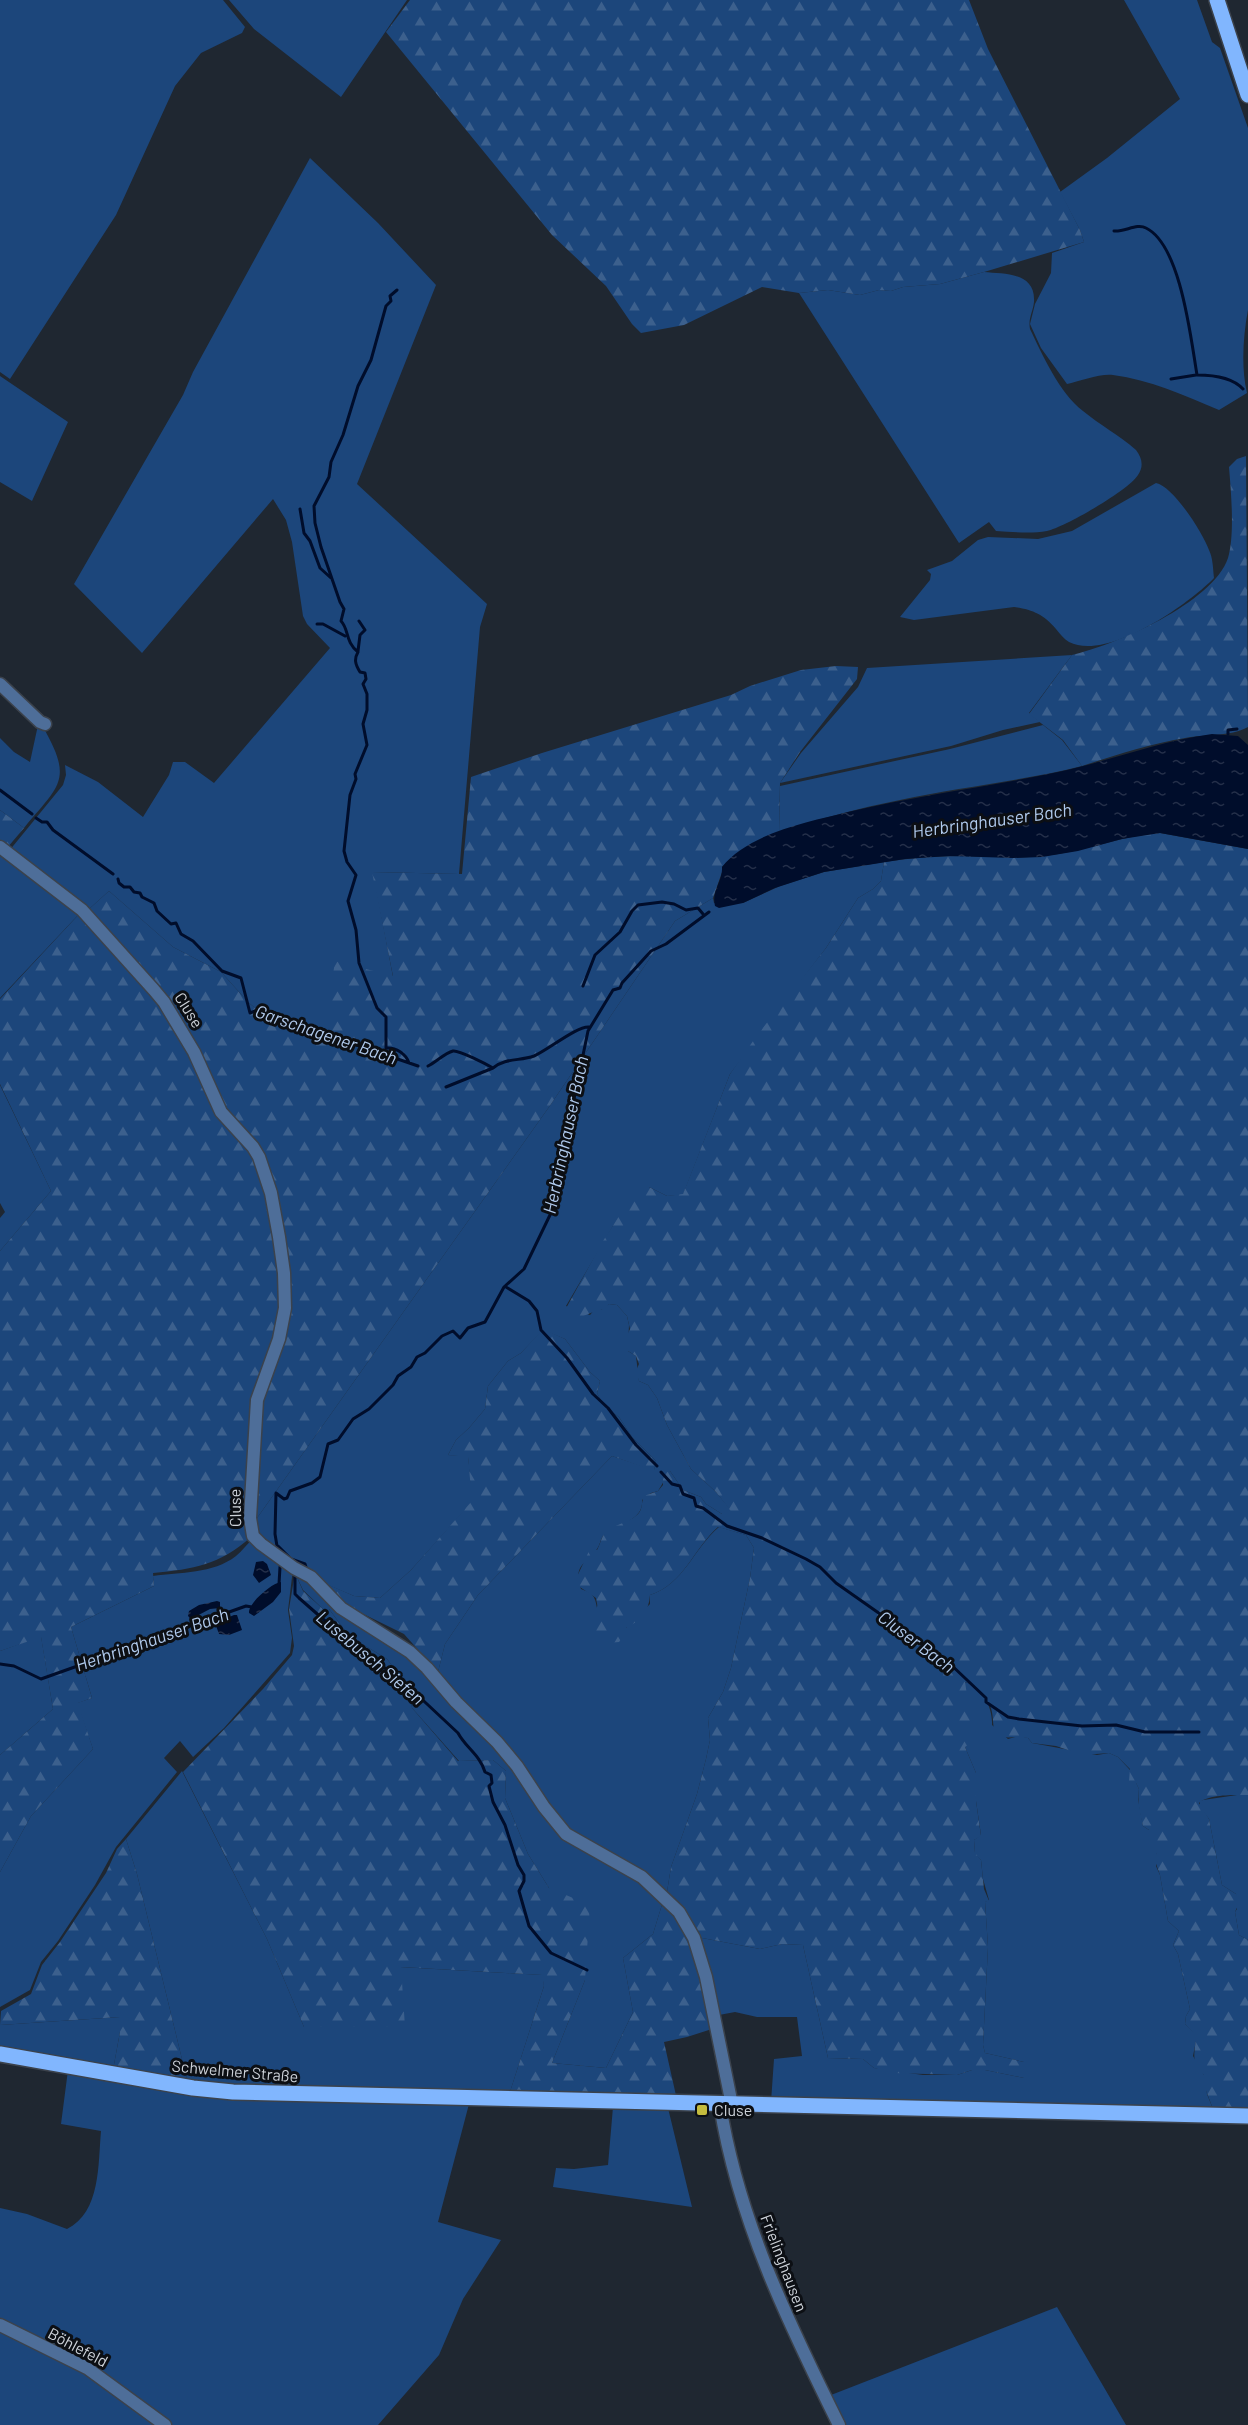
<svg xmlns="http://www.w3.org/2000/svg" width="1248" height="2425" font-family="Barlow,sans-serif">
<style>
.grass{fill:#1c467b}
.forest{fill:url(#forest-firs)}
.water{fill:url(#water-ripples)}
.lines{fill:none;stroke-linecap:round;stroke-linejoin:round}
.stream{stroke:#000d2b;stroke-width:3}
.minor-casing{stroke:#3b424c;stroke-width:15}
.major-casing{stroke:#3b424c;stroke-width:18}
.minor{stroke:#4e6e99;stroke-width:12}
.major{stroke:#81b6fe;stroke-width:15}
.poi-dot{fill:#c4bc3e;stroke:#0c0f14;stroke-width:2}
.labels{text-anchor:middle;stroke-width:6;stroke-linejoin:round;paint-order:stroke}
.street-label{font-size:16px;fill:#cdd2d9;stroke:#0c0f14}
.poi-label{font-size:16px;fill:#cdd2d9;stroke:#0c0f14;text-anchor:start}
.water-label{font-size:18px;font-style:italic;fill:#b0caed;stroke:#0c0f14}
</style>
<defs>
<pattern id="forest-firs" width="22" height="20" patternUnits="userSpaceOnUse" patternTransform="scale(1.5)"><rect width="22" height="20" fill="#1c467b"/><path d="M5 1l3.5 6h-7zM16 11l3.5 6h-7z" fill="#3c608d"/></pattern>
<pattern id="water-ripples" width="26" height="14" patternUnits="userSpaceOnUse" patternTransform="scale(1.5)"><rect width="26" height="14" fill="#000d2b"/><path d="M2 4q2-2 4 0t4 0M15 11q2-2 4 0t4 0" fill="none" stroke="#242f49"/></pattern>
</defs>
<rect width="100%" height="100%" fill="#1f2731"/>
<!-- grass -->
<path class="grass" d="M 0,0 L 223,0 L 245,27 L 242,33 L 201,53 L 175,86 L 116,215 L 10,379 L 0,372 Z
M 229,0 L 407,0 L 341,97 L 254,29 Z
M 1124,0 L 1197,0 L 1212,42 L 1220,48 L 1248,128 L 1248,310 C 1243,336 1241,368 1247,393 L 1219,410 C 1184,395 1150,380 1113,375 C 1102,373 1079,381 1067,384 L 1041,348 L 1030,324 L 1035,304 L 1051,273 L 1052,253 L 1084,242 L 1080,230 L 1060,192 L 1107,158 L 1180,99 Z
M 310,158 L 378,223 L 436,285 L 357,484 L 487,604 L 480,627 L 459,874 L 373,872 L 393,977 L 336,962 L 325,1037 L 270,1020 L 249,1003 L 221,972 L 173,947 L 109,891 L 88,910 L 9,851 L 63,785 L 66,775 L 65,765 L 98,782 L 143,817 L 169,775 L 173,762 L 185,762 L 214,783 L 330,648 L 307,624 L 303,616 L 292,542 L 286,520 L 273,499 L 142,653 L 74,584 L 183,395 L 193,372 Z
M 984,272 C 1004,274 1036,272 1034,302 C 1033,312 1028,318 1030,329 C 1042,354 1060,394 1083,411 C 1100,425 1119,435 1136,450 C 1142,458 1144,466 1138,475 C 1129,490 1065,527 1047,531 C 1031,534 1013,532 996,531 L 989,522 L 959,543 L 799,293 L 828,290 L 860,295 L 879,290 L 891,291 L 903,287 L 940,284 Z
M 0,376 L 68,422 L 32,501 L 0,482 Z
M 1156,483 C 1173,486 1203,533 1209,550 C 1213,558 1213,569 1214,578 C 1189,604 1107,662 1069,642 C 1064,639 1060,634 1056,629 C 1043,614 1033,610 1014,607 L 914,620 L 900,617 L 930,580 L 931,574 L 927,570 L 952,561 L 978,540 L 988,537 L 1038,539 L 1072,531 Z
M 1072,655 L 1029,713 L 1040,722 L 1003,730 L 951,746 L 780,783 L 801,753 L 858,687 L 867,668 Z
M 38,725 L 43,727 C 74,781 59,785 24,828 L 0,810 L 0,738 L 14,752 L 30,762 Z
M 1043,725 L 1062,740 L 1082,766 C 1022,781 960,787 900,800 C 859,808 819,819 779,832 L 780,786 L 950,749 Z
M 0,849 L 81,912 L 0,998 Z
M 884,862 L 881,881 L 873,889 L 858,898 L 826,948 L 730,1074 L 683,1195 L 667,1196 L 649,1187 L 626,1208 L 613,1226 L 566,1306 L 590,1315 L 594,1310 L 601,1310 L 609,1304 L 617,1305 L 627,1316 L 629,1325 L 628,1351 L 636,1356 L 639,1381 L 648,1385 L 657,1398 L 667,1425 L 691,1469 L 716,1492 L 734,1514 L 722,1514 L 706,1504 L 701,1497 L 683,1490 L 670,1471 L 658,1491 L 651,1493 L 642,1500 C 644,1523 613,1524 603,1536 C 600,1540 600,1545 597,1549 C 585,1565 573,1565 581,1589 C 592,1593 595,1595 597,1608 L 626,1628 L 650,1604 L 650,1595 C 683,1585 694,1548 719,1527 L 746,1535 L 754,1548 L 750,1578 L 731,1668 L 723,1692 L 708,1718 L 710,1740 L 706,1759 L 697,1794 L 671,1867 L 667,1892 L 634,1867 L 561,1823 L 438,1672 L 445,1644 L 478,1595 L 612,1456 L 654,1470 L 656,1461 L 632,1437 L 619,1417 L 604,1406 L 597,1393 L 600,1381 L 590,1372 L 565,1339 L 543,1330 L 521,1353 L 508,1361 L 488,1386 L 485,1409 L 469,1428 L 456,1440 L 448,1455 L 468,1456 L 473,1501 L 411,1570 L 380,1598 L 354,1596 L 314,1579 L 262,1543 L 252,1525 L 549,1107 L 675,921 L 713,898 L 714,903 L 743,903 L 780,886 L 824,872 Z
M 0,1085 L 51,1191 L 0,1251 L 0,1218 L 5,1212 L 0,1203 Z
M 253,1539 L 293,1569 L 288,1610 L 292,1638 L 290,1653 L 224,1728 L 193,1757 L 180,1741 L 164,1758 L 177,1772 L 116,1847 L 95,1885 L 58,1941 L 41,1962 L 30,1990 L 0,2007 L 0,1872 L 31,1816 L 93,1749 L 77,1703 L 92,1698 L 71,1627 L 154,1586 L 153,1576 C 180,1572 213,1574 236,1556 C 242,1551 247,1544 253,1539 Z
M 295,1573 L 377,1627 L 495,1742 L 549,1818 L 587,1849 L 664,1898 L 653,1934 L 623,1958 L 633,2012 L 606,2068 L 552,2063 L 585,1980 L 549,1888 L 528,1854 L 505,1798 L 506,1771 L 493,1760 L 459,1761 L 412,1708 L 409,1688 L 387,1659 L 349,1636 L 329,1609 L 323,1609 L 303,1590 Z
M 41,1636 L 53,1709 L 0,1755 L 0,1651 Z
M 964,1682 C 982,1685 993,1708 992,1725 L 1008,1739 L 1019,1736 L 1028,1738 L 1032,1743 L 1097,1755 L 1109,1753 L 1118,1757 L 1130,1770 L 1139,1789 L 1138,1799 L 1143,1826 L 1149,1830 L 1157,1852 L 1156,1866 L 1160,1875 L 1168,1921 L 1179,1931 L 1173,1945 L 1178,1954 L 1190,2009 L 1186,2016 L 1185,2024 L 1197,2036 L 1193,2056 L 1204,2075 L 1207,2094 L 1213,2109 L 771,2102 L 774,2059 L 802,2056 L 797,2017 L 757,2017 L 735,2012 L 719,2015 L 697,1937 L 760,1949 L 782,1944 L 803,1945 L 828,2058 L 863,2059 L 874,2068 L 923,2075 L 957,2075 L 972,2070 L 985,2070 L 1024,2078 L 1024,2062 L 985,2053 L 983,2045 L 988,1947 L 985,1902 L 989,1900 L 983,1879 L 981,1860 L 975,1854 L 974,1840 L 981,1835 L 976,1801 L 976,1773 L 965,1747 L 970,1722 Z
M 182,1771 L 267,1939 L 304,2027 L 400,1967 L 543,1975 L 544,1986 L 509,2095 L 188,2084 L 137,1874 L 126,1839 Z
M 1237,1795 L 1248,1795 L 1248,1940 L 1239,1935 L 1235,1912 L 1237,1909 L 1236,1894 L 1222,1885 L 1209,1819 L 1200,1807 L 1200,1801 L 1203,1800 Z
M 120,2017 L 120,2032 L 113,2070 L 0,2050 L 0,2025 Z
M 68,2070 L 232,2097 L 469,2104 L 438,2222 L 501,2240 L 463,2299 L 439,2355 L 378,2425 L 169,2425 L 125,2392 L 0,2322 L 0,2208 L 27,2214 L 67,2229 C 101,2212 98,2164 101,2131 L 61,2124 Z
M 613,2107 L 668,2108 L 692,2207 L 553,2187 L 556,2168 L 574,2169 L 608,2165 Z
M 1057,2307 L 1126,2425 L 845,2425 L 831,2395 Z
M 0,2326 L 74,2361 L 165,2425 L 0,2425 Z"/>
<!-- forest -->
<path class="forest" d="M 410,0 L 969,0 L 988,49 L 1080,230 L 1084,242 L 984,272 L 940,284 L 903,287 L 891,291 L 879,290 L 860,295 L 828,290 L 799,293 L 762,287 L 684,325 L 641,333 L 632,324 L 606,286 L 552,235 L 386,32 Z
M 1246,456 L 1248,727 C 1229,737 1206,734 1185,738 C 1150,744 1115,755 1082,766 L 1063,740 L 1029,714 L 1072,655 C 1115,645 1213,603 1228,558 C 1235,535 1231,491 1229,467 L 1237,459 Z
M 836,666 L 858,667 L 857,679 L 800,752 L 780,783 L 779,832 C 757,841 739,850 722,867 L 722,872 L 713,898 L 675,921 L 549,1107 L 252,1525 L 251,1537 C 219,1565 194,1569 153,1573 L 154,1586 L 71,1627 L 92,1698 L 78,1703 L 93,1749 L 31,1816 L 0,1872 L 0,1755 L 53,1709 L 41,1637 L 0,1651 L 0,1251 L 51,1191 L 0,1084 L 0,999 L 82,911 L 88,910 L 109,891 L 173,947 L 221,972 L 249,1003 L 270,1020 L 324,1036 L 335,961 L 393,976 L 372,872 L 462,874 L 471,777 L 542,753 L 731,695 L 750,686 L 801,670 Z
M 0,810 L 24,828 L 7,848 L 0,842 Z
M 1160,833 L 1248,849 L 1248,1795 C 1235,1795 1208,1794 1199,1803 L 1209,1819 L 1222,1885 L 1236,1894 L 1240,1901 L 1235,1912 L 1239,1935 L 1248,1940 L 1248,2110 L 1213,2109 L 1202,2080 L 1204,2075 C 1190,2061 1195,2055 1196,2036 L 1185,2024 L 1186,2016 L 1190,2009 L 1178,1954 L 1173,1945 L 1179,1931 L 1168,1921 L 1160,1875 L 1154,1858 L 1157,1853 L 1152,1851 L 1148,1843 L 1149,1830 L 1143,1826 C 1140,1814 1137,1802 1139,1789 L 1136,1783 L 1129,1781 L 1130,1769 L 1118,1757 L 1109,1753 L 1083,1755 L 1056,1746 L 1032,1743 L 1028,1738 C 1016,1736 1008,1739 996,1736 C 992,1726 994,1718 991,1708 C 988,1699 974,1684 965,1682 L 974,1740 L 965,1747 L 976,1773 L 976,1801 L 981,1836 L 974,1840 L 975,1853 L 981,1860 L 984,1889 L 989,1901 L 985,1902 L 988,1947 L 983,2045 L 985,2053 L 1024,2062 L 1024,2078 L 985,2070 L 972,2070 L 957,2075 L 894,2073 L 874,2068 L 863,2059 L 828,2058 L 803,1945 L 782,1944 L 760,1949 L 697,1937 L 667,1892 L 671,1867 L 697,1794 L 706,1759 L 710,1740 L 708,1718 L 723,1692 L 731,1668 L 750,1578 L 754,1548 L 746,1535 L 718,1527 C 694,1548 683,1585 650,1595 C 649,1612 640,1621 626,1628 L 625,1634 L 619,1642 C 604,1644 588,1639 591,1621 C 592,1615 596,1612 597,1607 C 598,1604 596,1601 596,1598 L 574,1583 L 590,1549 L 597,1550 C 600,1545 601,1538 605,1533 C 614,1524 629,1523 638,1514 C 643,1509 641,1502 644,1496 L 658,1491 L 663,1485 L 663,1474 L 670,1471 L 683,1490 L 701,1497 L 706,1504 L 722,1514 L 733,1514 L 716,1492 L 691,1469 L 667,1425 L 657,1398 L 648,1385 L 639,1381 L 636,1371 L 639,1364 L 636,1356 L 628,1351 L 625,1340 L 630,1329 L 627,1316 L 617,1305 L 609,1304 L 605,1309 C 593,1311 583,1317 569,1321 L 564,1317 L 564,1312 L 603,1241 L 638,1187 L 649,1187 L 667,1196 L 683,1194 L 730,1074 L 758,1034 L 826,948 L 858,898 L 873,889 L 881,881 L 884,862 C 909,858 935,856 961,856 C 989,856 1016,859 1044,856 C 1083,852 1120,836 1160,833 Z
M 543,1329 L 565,1339 L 590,1372 L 600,1381 L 597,1393 L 604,1406 L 619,1417 L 632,1437 L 656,1461 L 654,1471 L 612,1456 L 478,1595 L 445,1644 L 438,1672 L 404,1634 L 339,1602 L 320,1581 L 354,1596 L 380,1598 L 411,1570 L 472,1501 L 468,1457 L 448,1455 L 456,1440 L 469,1428 L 485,1409 L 488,1386 L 508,1361 L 521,1353 Z
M 295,1573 L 303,1591 L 323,1609 L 329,1609 L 349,1636 L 387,1659 L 409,1688 L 412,1708 L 458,1761 L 493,1760 L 506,1771 L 505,1798 L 528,1854 L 549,1888 L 590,1905 L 585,1980 L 552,2063 L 606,2068 L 633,2012 L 623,1958 L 653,1934 L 664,1898 L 692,1938 L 715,2028 L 687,2037 L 664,2042 L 677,2100 L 509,2095 L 544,1986 L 542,1975 L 401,1967 L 405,2027 L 304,2027 L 267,1939 L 183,1772 L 263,1689 L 292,1655 L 294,1646 L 289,1609 Z
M 126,1839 L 137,1874 L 188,2084 L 113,2070 L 120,2032 L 120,2017 L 0,2025 L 1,2011 L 31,1994 L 42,1965 L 60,1942 L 106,1873 L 117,1849 Z"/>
<!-- water -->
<path class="water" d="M 1212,734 L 1238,736 L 1248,745 L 1248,849 L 1160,833 L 1122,839 L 1078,851 L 1042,857 L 1013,858 L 949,856 L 905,859 L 824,872 L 775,888 L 743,903 L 719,908 L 715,906 C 711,891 723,881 722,867 C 749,833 808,822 848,812 C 918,795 988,787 1058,772 C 1110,761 1159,741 1212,734 Z
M 263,1561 L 267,1564 L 271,1575 L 259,1583 L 253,1575 L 256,1562 Z
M 281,1582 L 281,1592 L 273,1602 L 254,1616 L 249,1613 C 248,1603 272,1583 281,1582 Z
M 217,1601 L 220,1602 L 220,1608 L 210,1609 L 191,1619 L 188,1616 L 189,1611 L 199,1605 Z
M 234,1615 L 237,1615 L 242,1630 L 229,1635 L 219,1634 L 215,1623 Z"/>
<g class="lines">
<!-- stream -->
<path class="stream" d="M 1114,231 C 1125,232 1137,223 1146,228 C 1181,245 1191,340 1197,375 C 1213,375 1232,377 1243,389
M 397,290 L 390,296 L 391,301 L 386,306 L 371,360 L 358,386 L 343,435 L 331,462 L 329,477 L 314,506 L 315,523 L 321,547 L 340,602 L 344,609 L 341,621 C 349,629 345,642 358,652 C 354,659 355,664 360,672 L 365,673 L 366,679 L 363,684 L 367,694 L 367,710 L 363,724 L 367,745 L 355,774 L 356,779 L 350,795 L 344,851 L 347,862 L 356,875 L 348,901 L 356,930 L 359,963 L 377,1008 L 386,1017 L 386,1048 C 396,1047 406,1054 409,1063
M 1171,379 L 1196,375
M 300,509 L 304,533 L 310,541 L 320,568 L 331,578
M 317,624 L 323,624 L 345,636
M 358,651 L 360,635 L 365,630 L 359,621
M 1228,734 L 1228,730 L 1237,729
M 0,790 L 32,814
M 36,818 L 42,822 L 47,822 L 53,830 L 113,874
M 118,879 L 119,883 L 124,887 L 130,887 L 134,892 L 140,893 L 142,897 L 154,903 L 157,911 L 171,924 L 176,923 L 181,934 L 193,941 L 222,971 L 241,978 L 250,1013 L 260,1009 L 271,1017 L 299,1023 L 313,1030 L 418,1066
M 583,986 L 595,955 L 620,932 L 632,911 L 638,905 L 662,902 L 674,904 L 686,910 L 698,908 L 703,914
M 428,1066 C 436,1062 445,1053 453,1051 C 459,1050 486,1064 493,1068 C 505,1058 520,1061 534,1056 C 548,1050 577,1026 589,1027
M 446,1087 L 493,1068
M 506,1287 L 529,1301 L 537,1311 L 541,1330 L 567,1358 L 593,1394 L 608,1408 L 636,1445 L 657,1466
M 661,1472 L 672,1484 L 680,1486 L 683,1494 L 694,1498 L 696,1506 L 703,1508 L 727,1526 L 762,1538 L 806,1559 L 820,1567 L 836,1583 L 947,1661 L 986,1698 L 986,1702 L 1008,1717 L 1019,1719 L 1082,1726 L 1116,1725 L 1145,1732 L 1199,1732
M 278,1546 L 291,1559 L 305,1564 L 306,1567
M 278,1552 L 275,1534 L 276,1493 L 284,1499 L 287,1498 L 290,1491 L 312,1483 L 320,1477 L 328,1444 L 338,1440 L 353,1419 L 369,1409 L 393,1385 L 398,1376 L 411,1367 L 417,1357 L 425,1353 L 442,1336 L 453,1331 L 460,1338 L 468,1328 L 485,1322 L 504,1287 L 524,1269 L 550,1215 L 588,1031 L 613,990 L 620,988 L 622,983 L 651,951 L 666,944 L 709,912
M 295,1575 L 295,1594 L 299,1598 L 364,1655 L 396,1675 L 458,1733 C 466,1748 480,1755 485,1772 L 491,1775 L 492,1783 L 489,1786 L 493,1802 L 505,1825 L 518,1865 L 524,1875 L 524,1881 L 519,1891 L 529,1926 L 551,1953 L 587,1970
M 279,1584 L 280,1567
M 0,1664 L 14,1666 L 41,1679 L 246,1606 L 252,1607"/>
<!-- minor casing -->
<g class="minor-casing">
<path id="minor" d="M 0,684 L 40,722 L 45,724
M 0,847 L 82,910 L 154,990 L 164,1002 L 194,1052 L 221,1112 L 253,1147 L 259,1157 L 271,1193 L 279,1237 L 284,1273 L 285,1308 L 279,1339 L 257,1400 L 250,1518 L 253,1536 L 261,1544 L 294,1568 L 311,1577 L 341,1608 L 410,1652 L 427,1668 L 456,1702 L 497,1742 L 517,1766 L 544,1807 L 566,1834 L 642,1877 L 679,1912 L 694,1938 L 706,1977 L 732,2105
M 720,2105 C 738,2219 788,2322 839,2425
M 0,2325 L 87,2368 L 165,2425"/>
</g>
<!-- major casing -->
<g class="major-casing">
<path id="major" d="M 1217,0 L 1248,95
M 0,2054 L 193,2088 L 233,2092 L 1248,2116"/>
</g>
<!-- minor -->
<use href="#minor" class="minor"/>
<!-- major -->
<use href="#major" class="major"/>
</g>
<!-- markers -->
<rect class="poi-dot" x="696" y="2104" width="12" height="12" rx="3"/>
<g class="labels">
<!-- street labels -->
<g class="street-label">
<text transform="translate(189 1010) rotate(58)" y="6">Cluse</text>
<text transform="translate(235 1508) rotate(-91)" y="6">Cluse</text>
<text transform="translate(235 2071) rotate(5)" y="6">Schwelmer Straße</text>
<text transform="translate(784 2263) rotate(69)" y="6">Frielinghausen</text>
<text transform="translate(78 2347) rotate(28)" y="6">Böhlefeld</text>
</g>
<!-- poi labels -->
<g class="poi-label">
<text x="714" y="2116">Cluse</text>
</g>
<!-- water labels -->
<g class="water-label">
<text transform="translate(992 821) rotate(-8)" y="6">Herbringhauser Bach</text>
<text transform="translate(326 1035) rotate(19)" y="6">Garschagener Bach</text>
<text transform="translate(566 1135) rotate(-78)" y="6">Herbringhauser Bach</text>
<text transform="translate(152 1640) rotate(-19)" y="6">Herbringhauser Bach</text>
<text transform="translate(916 1642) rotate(37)" y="6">Cluser Bach</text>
<text transform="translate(370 1658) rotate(40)" y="6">Lusebusch Siefen</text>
</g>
</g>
</svg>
